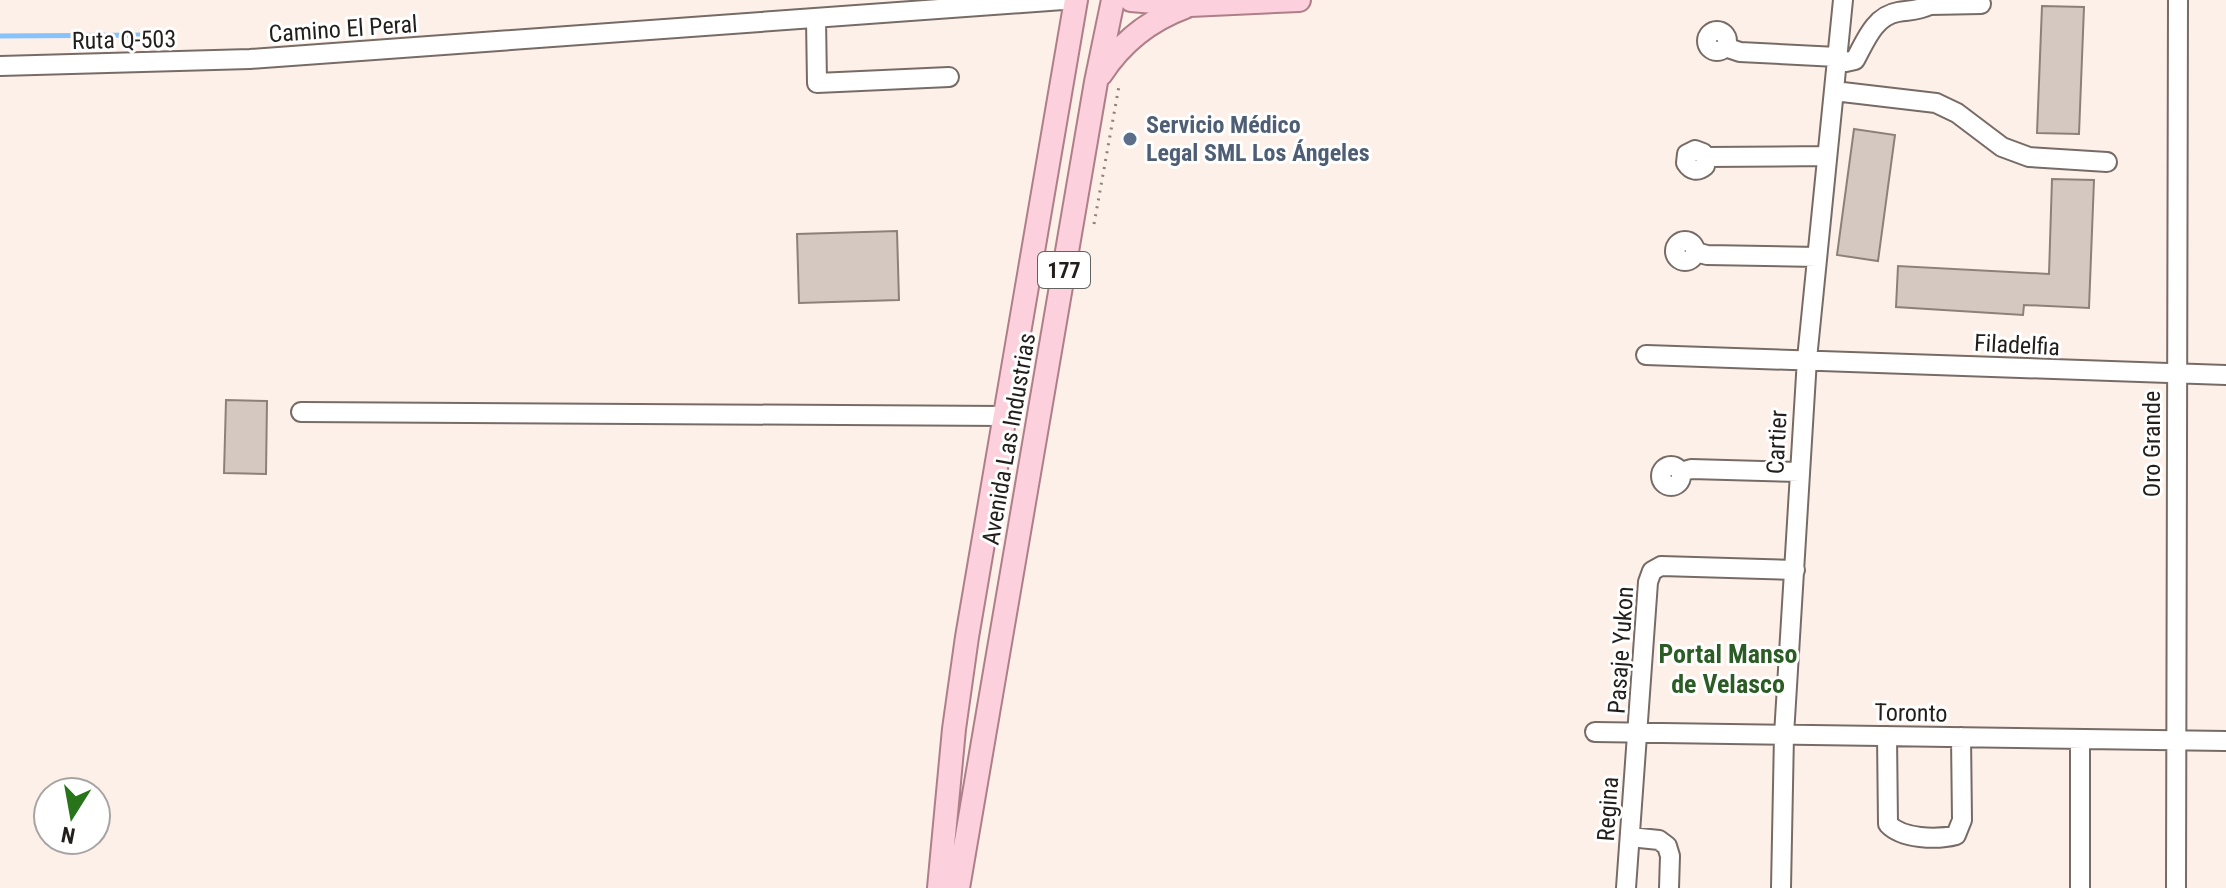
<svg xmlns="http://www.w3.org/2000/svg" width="2226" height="888" font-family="'Roboto Condensed',sans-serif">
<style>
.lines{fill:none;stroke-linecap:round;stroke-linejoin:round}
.stream{stroke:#87c3fa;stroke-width:5}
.building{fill:#d5c8c1;stroke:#8c807a;stroke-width:2}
.minor-casing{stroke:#776b66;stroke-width:22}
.major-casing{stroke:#ae7e89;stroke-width:26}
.path{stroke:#8b837e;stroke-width:3;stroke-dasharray:2 6;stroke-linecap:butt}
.minor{stroke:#fff;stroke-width:18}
.major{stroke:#fcd0dc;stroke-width:22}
.service-dot{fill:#5c6f8a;stroke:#fff;stroke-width:3}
.labels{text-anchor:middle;stroke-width:6;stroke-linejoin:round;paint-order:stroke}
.shield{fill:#fff;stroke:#64625f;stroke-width:2}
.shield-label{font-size:22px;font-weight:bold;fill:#221e1b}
.street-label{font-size:24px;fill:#221e1b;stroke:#fff}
.service-label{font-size:24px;font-weight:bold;fill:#4e5e75;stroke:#fff;text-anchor:start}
.neighbourhood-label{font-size:26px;font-weight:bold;fill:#2c5c25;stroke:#fff}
</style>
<rect width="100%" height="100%" fill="#fdf0e9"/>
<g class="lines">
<!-- stream -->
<path class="stream" d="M 0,36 L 151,35"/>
</g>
<!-- building -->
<path class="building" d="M 2042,6 L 2084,7 L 2079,134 L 2037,133 Z
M 1854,129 L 1895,135 L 1878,261 L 1837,255 Z
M 2052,179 L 2094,180 L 2089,308 L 2024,305 L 2023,315 L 1896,307 L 1898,266 L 2049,274 Z
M 897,231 L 899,300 L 799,303 L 797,234 Z
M 226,400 L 267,401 L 266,474 L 224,473 Z"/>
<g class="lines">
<!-- minor casing -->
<g class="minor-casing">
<path id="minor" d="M 1930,0 L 1930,5 L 1981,4
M 816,19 L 817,83 L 949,77
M1707 41a10 10 0 1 1 20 0a10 10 0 1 1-20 0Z
M 1725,47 L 1740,52 L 1837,57 L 1846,62 L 1855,60 C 1865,42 1874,16 1898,12 C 1910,10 1918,11 1930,5
M 0,66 L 250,59 L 1063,0
M 1834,91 L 1936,103 L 1957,113 L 2002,147 L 2029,157 L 2107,162
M 1706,157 L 1705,166 C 1698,172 1691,171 1686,163 L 1687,154 L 1695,150 L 1703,153 L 1706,157 L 1827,156
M1675 251a10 10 0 1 1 20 0a10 10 0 1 1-20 0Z
M 1696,252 L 1707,255 L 1817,257
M 1646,355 L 2226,375
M 301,412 L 1004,416
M1661 476a10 10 0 1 1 20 0a10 10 0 1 1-20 0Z
M 1681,472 L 1691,469 L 1800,472
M 1595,732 L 2226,741
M 1887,736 L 1888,824 C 1902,839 1937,840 1956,835 L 1962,820 L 1961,737
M 2080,739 L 2080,888
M 1630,837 L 1659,840 L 1667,846 L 1670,856 L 1669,888
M 1626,888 L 1648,582 L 1652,571 L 1661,566 L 1795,570
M 1781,888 L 1784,735 L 1807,359 L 1843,0
M 2176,888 L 2178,0"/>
</g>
<!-- major casing -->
<g class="major-casing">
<path id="major" d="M 1131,0 L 1190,5 L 1299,0
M 1101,74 C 1121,43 1150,20 1185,7
M 939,888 L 954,729 L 967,637 L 1076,0
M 958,888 L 1096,82 L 1113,0"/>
</g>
<!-- path -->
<path class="path" d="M 1094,224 L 1119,86"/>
<!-- minor -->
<use href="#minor" class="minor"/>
<!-- major -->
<use href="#major" class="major"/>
</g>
<!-- markers -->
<circle class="service-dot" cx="1130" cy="139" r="8"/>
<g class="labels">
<!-- shield labels -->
<rect class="shield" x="1038" y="252" width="52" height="36" rx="6"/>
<g class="shield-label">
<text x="1064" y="278">177</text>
</g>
<!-- street labels -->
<g class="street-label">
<text transform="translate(343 29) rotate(-4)" y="8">Camino El Peral</text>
<text transform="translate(124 40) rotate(-1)" y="8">Ruta Q-503</text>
<text transform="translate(2017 345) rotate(3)" y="8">Filadelfia</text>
<text transform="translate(1009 439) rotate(-80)" y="8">Avenida Las Industrias</text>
<text transform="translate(1777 442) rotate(-87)" y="8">Cartier</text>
<text transform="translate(2152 444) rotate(-90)" y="8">Oro Grande</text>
<text transform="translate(1621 650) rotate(-86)" y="8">Pasaje Yukon</text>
<text transform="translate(1911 713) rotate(1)" y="8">Toronto</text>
<text transform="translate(1608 809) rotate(-86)" y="8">Regina</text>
</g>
<!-- service labels -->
<g class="service-label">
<text x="1146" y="133">Servicio Médico<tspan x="1146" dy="28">Legal SML Los Ángeles</tspan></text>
</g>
<!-- neighbourhood labels -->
<g class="neighbourhood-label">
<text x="1728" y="663">Portal Manso<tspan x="1728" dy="30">de Velasco</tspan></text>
</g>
</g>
<!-- north arrow -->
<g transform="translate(72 816) rotate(191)"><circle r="38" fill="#ffffff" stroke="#a7a5a4" stroke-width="2"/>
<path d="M0-6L14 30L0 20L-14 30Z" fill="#27741b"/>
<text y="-12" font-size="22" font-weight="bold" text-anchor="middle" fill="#221e1b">N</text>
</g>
</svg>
